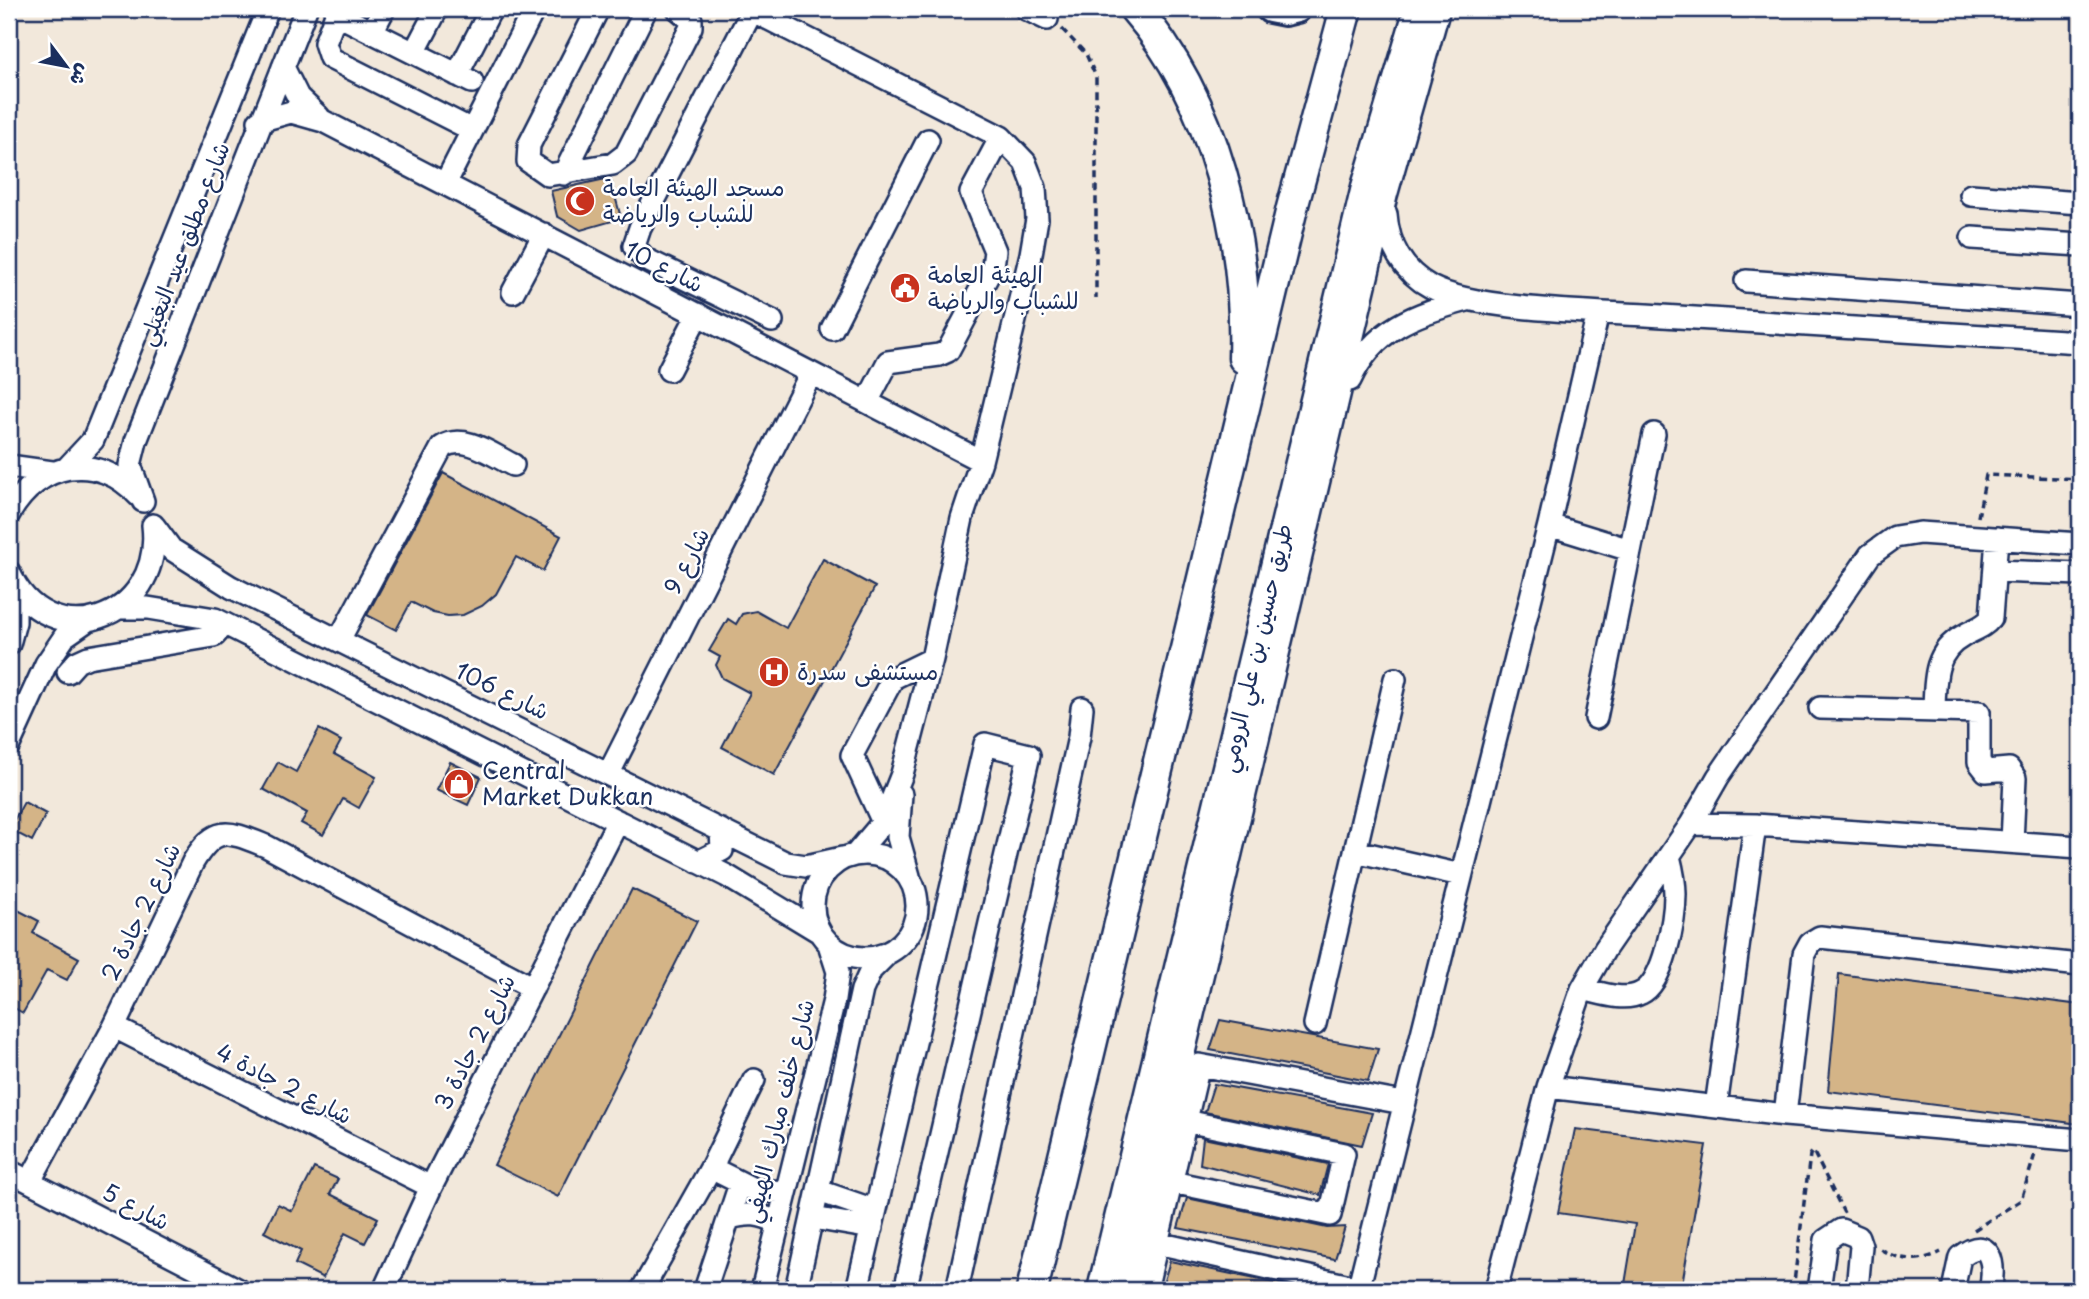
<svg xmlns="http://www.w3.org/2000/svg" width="2089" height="1299" font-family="'Playpen Sans','Playpen Sans Arabic',sans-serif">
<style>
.building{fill:#d4b487;stroke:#1b2f5e;stroke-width:2}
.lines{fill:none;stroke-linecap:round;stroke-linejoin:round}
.minor-casing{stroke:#1b2f5e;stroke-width:26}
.major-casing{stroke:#1b2f5e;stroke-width:32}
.highway-casing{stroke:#1b2f5e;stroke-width:35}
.path{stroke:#1b2f5e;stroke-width:3.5;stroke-dasharray:7 5;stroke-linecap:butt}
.minor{stroke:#fff;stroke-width:21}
.major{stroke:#fff;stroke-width:26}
.highway{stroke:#fff;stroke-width:30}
.labels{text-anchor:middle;stroke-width:5;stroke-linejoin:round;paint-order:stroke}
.poi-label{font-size:23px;fill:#1b2f5e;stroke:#fff;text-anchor:start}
.street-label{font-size:23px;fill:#1b2f5e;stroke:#fff}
</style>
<rect width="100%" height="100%" fill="#f2e8db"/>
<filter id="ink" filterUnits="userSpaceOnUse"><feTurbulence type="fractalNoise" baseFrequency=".0143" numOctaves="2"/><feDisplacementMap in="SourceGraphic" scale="14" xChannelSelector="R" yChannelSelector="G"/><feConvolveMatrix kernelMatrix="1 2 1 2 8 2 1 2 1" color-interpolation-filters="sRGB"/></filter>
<g filter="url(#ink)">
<!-- building -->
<path class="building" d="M 610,178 L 620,214 L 616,220 L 581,230 L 557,216 L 551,191 Z
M 443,473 L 561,536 L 543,571 L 516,557 L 496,594 L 482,606 L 463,615 L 448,616 L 433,613 L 411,602 L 396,630 L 367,615 Z
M 823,559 L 875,587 L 774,775 L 722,747 L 750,693 L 722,678 L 716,665 L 720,657 L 709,651 L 728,619 L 736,624 L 742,614 L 756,611 L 786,628 Z
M 319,729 L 341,741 L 334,754 L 376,777 L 359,808 L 343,799 L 323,835 L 301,823 L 307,813 L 263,789 L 278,762 L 296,772 Z
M 450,762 L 481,777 L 468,805 L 436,790 Z
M 24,802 L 46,814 L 32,841 L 9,829 Z
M 632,889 L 697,921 L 558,1197 L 494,1165 Z
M 14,908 L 39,921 L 33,933 L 79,958 L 67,980 L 47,970 L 23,1013 L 9,1005 L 9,918 Z
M 1839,974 L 2080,1005 L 2080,1124 L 1828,1091 Z
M 1220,1020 L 1378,1049 L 1368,1081 L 1210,1050 Z
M 1214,1084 L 1372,1113 L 1362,1145 L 1205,1112 Z
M 1575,1129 L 1706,1145 L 1681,1290 L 1624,1290 L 1635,1224 L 1558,1213 Z
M 1203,1138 L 1328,1164 L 1320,1195 L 1200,1164 Z
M 314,1168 L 338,1179 L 330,1194 L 378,1218 L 365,1243 L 345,1233 L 323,1278 L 295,1264 L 301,1251 L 264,1232 L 278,1204 L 292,1211 Z
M 1187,1198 L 1327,1228 L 1345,1227 L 1335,1259 L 1178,1228 Z
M 1170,1261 L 1289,1286 L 1289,1290 L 1161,1290 Z"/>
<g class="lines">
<!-- minor casing -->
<g class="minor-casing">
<path id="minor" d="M 338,9 L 325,43 L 330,58 L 472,130
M 598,9 L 529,145 L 528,161 L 548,175 L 613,164 L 626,154 L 691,27 L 691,20 L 678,9
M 749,9 L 1001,137 L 1025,162 L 1035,188 L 1037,219 L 1031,254 L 981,461 L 962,518 L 932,659 L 902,774 L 883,822 L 856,854
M 753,9 L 640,228 L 634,246 L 645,259 L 772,321
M 1026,9 L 1047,19
M 336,14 L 472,82
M 372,32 L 384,9
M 414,53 L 437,9
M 283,67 L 298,97 L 319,117
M 457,75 L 491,9
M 259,121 L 291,112 L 323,121 L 981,461
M 564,174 L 646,9
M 445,184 L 534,9
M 1971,195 L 2080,203
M 1386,214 C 1388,245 1403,272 1431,287 C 1474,310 1593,312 1646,315 C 1790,324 1935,333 2080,342
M 1972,238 L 2080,245
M 1746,281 L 2080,305
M 513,292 L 544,234
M 832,329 L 928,140
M 669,370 L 698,314
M 1350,380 C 1374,328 1415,314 1467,300
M 867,402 L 888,362 L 939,355 L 948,351 L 993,266 L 995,251 L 971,193 L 1001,137
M 9,466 L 52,472
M 67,468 L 93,440 L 268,9
M 143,501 L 130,465 L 136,441 L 306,9
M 9,514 C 38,462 97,450 139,496
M 1549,525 L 1630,550
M 154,526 L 171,549 L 231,587 L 786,863 L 806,866 L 842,858
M 1995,571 L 2080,574
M 9,572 C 47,659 164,621 153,525
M 120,608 L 148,608 L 215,619 L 727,876 L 818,931
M 339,640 L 442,447 C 464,433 491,454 513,465
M 9,644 L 15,622 L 15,586
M 68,672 L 77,662 L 88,657 L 214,636 L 225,624
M 1820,708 L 1979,712 L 1979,762 L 1986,771 L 2009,769 L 2015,778 L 2012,842
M 1934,709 C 1935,679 1934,652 1963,636 C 1974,629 1983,628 1991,618 L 1997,538
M 1596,718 L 1654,434
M 9,745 L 46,664 L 65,636 L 88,620
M 609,773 L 811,373
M 901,794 L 898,837 L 909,876
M 883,822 L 852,755 L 893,678 L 932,659
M 1691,824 L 1755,825 L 2080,847
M 1355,851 L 1461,875
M813 906a52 52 0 1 1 104 0a52 52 0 1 1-104 0Z
M 698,862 L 722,850 L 721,830
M 1582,989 C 1600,993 1624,1002 1641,993 C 1664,983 1675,918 1675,894 C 1675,881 1672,868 1669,856
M 1315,1024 L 1395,679
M 114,1027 L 431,1187
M 1548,1087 L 1785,1115 L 2080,1140
M 1716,1107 L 1755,825
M 1785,1115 L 1804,954 L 1810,943 L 1820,937 L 2080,965
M 711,1168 L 755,1190 L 786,1192
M 9,1171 L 239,1290
M 30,1181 L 114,1027 L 193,862 C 216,824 228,831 266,846 L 533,988
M 1172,1182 L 1330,1215 L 1344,1154 L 1186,1121
M 819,1191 L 874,1210
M 729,1218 C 749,1213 760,1213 778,1223
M 813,1218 L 872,1228
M 1157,1243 L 1359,1288
M 384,1290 L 431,1187 L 618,821
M 642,1290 L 711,1168 L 754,1080
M 705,1290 L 740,1184
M 762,1290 L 834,1000 L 838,972 L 829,944
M 796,1290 L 862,990 L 871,970 L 889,952
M 857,1290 L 985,744 L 1029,755 L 905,1290
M 957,1290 L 1079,737 L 1082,708
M 1128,1290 L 1386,196 L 1439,9
M 1146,1290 L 1199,1065 L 1403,1103
M 1358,1290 L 1549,525 L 1598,313
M 1496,1290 L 1548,1087 L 1582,989 L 1605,949 L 1691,824 L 1718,777 L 1870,555 L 1895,537 L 1920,533 L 2080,544
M 1819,1290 L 1826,1240 L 1841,1230 L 1858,1237 L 1861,1246 L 1857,1290
M 1953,1290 L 1960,1257 C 1991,1232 1996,1266 1990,1290"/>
</g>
<!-- major casing -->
<g class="major-casing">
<path id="major" d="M 1270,9 L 1285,12 L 1297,9"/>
</g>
<!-- highway casing -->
<g class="highway-casing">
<path id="highway" d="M 1135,9 C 1215,101 1248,239 1244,358
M 1032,1290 L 1292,208 L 1346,9
M 1103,1290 L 1367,187 L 1420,9"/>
</g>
<!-- path -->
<path class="path" d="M 1062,29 L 1086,54 L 1096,77 L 1096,298
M 1978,517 L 1986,475 L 2080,479
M 1974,1230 L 2021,1200 L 2035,1154
M 1880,1249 C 1900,1261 1919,1263 1941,1252
M 1793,1290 L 1810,1155 L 1813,1151 L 1844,1213"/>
<!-- minor -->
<use href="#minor" class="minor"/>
<!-- major -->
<use href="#major" class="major"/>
<!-- highway -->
<use href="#highway" class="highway"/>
</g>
</g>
<!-- icons -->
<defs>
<g id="mosque-disc" transform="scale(1.575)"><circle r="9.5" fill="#c8321e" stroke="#fff"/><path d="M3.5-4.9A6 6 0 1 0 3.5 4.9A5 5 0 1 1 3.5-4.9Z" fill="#fff"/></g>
<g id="civic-disc" transform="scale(1.575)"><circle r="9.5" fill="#c8321e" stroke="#fff"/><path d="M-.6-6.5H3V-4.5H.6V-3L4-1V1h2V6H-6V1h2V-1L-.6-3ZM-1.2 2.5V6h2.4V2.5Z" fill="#fff"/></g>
<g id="hospital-disc" transform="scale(1.575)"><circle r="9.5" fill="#c8321e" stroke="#fff"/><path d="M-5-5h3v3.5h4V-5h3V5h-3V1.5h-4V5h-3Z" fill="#fff"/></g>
<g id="shop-disc" transform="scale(1.575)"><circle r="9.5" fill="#c8321e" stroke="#fff"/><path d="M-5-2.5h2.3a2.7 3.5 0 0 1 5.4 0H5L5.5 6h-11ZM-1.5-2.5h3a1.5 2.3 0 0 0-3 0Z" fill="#fff"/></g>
</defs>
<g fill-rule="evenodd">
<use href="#mosque-disc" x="580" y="201"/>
<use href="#civic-disc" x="905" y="288"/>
<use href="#hospital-disc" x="774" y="672"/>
<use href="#shop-disc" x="459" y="784"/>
</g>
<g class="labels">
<!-- poi labels -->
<g class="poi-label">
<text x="603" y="196">مسجد الهيئة العامة<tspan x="603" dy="26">للشباب والرياضة</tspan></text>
<text x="928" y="283">الهيئة العامة<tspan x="928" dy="26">للشباب والرياضة</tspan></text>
<text x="797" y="680">مستشفى سدرة</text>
<text x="482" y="779">Central<tspan x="482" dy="26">Market Dukkan</tspan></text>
</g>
<!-- street labels -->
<g class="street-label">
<text transform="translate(184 244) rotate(-69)" y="8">شارع مطلق عيد البغيلي</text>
<text transform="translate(664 267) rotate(27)" y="8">شارع 10</text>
<text transform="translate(687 561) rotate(-63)" y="8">شارع 9</text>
<text transform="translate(1256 648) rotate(-77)" y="8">طريق حسين بن علي الرومي</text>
<text transform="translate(502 691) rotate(26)" y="8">شارع 106</text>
<text transform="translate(141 912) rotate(-64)" y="8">شارع 2 جادة 2</text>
<text transform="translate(475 1042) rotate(-63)" y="8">شارع 2 جادة 3</text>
<text transform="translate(284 1084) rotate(27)" y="8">شارع 2 جادة 4</text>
<text transform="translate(779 1111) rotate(-76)" y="8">شارع خلف مبارك الهيفي</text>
<text transform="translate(136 1207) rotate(28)" y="8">شارع 5</text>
</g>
</g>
<!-- margin -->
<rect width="2089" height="1299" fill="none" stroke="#fff" stroke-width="35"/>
<rect x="18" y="18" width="2054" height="1264" fill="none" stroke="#1b2f5e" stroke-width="2.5" filter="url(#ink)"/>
<!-- north arrow -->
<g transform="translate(66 66) rotate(122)" stroke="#ffffff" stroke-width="5" paint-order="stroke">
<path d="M0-5L12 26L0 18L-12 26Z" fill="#1b2f5e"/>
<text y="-10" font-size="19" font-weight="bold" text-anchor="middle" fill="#1b2f5e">ش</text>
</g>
</svg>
